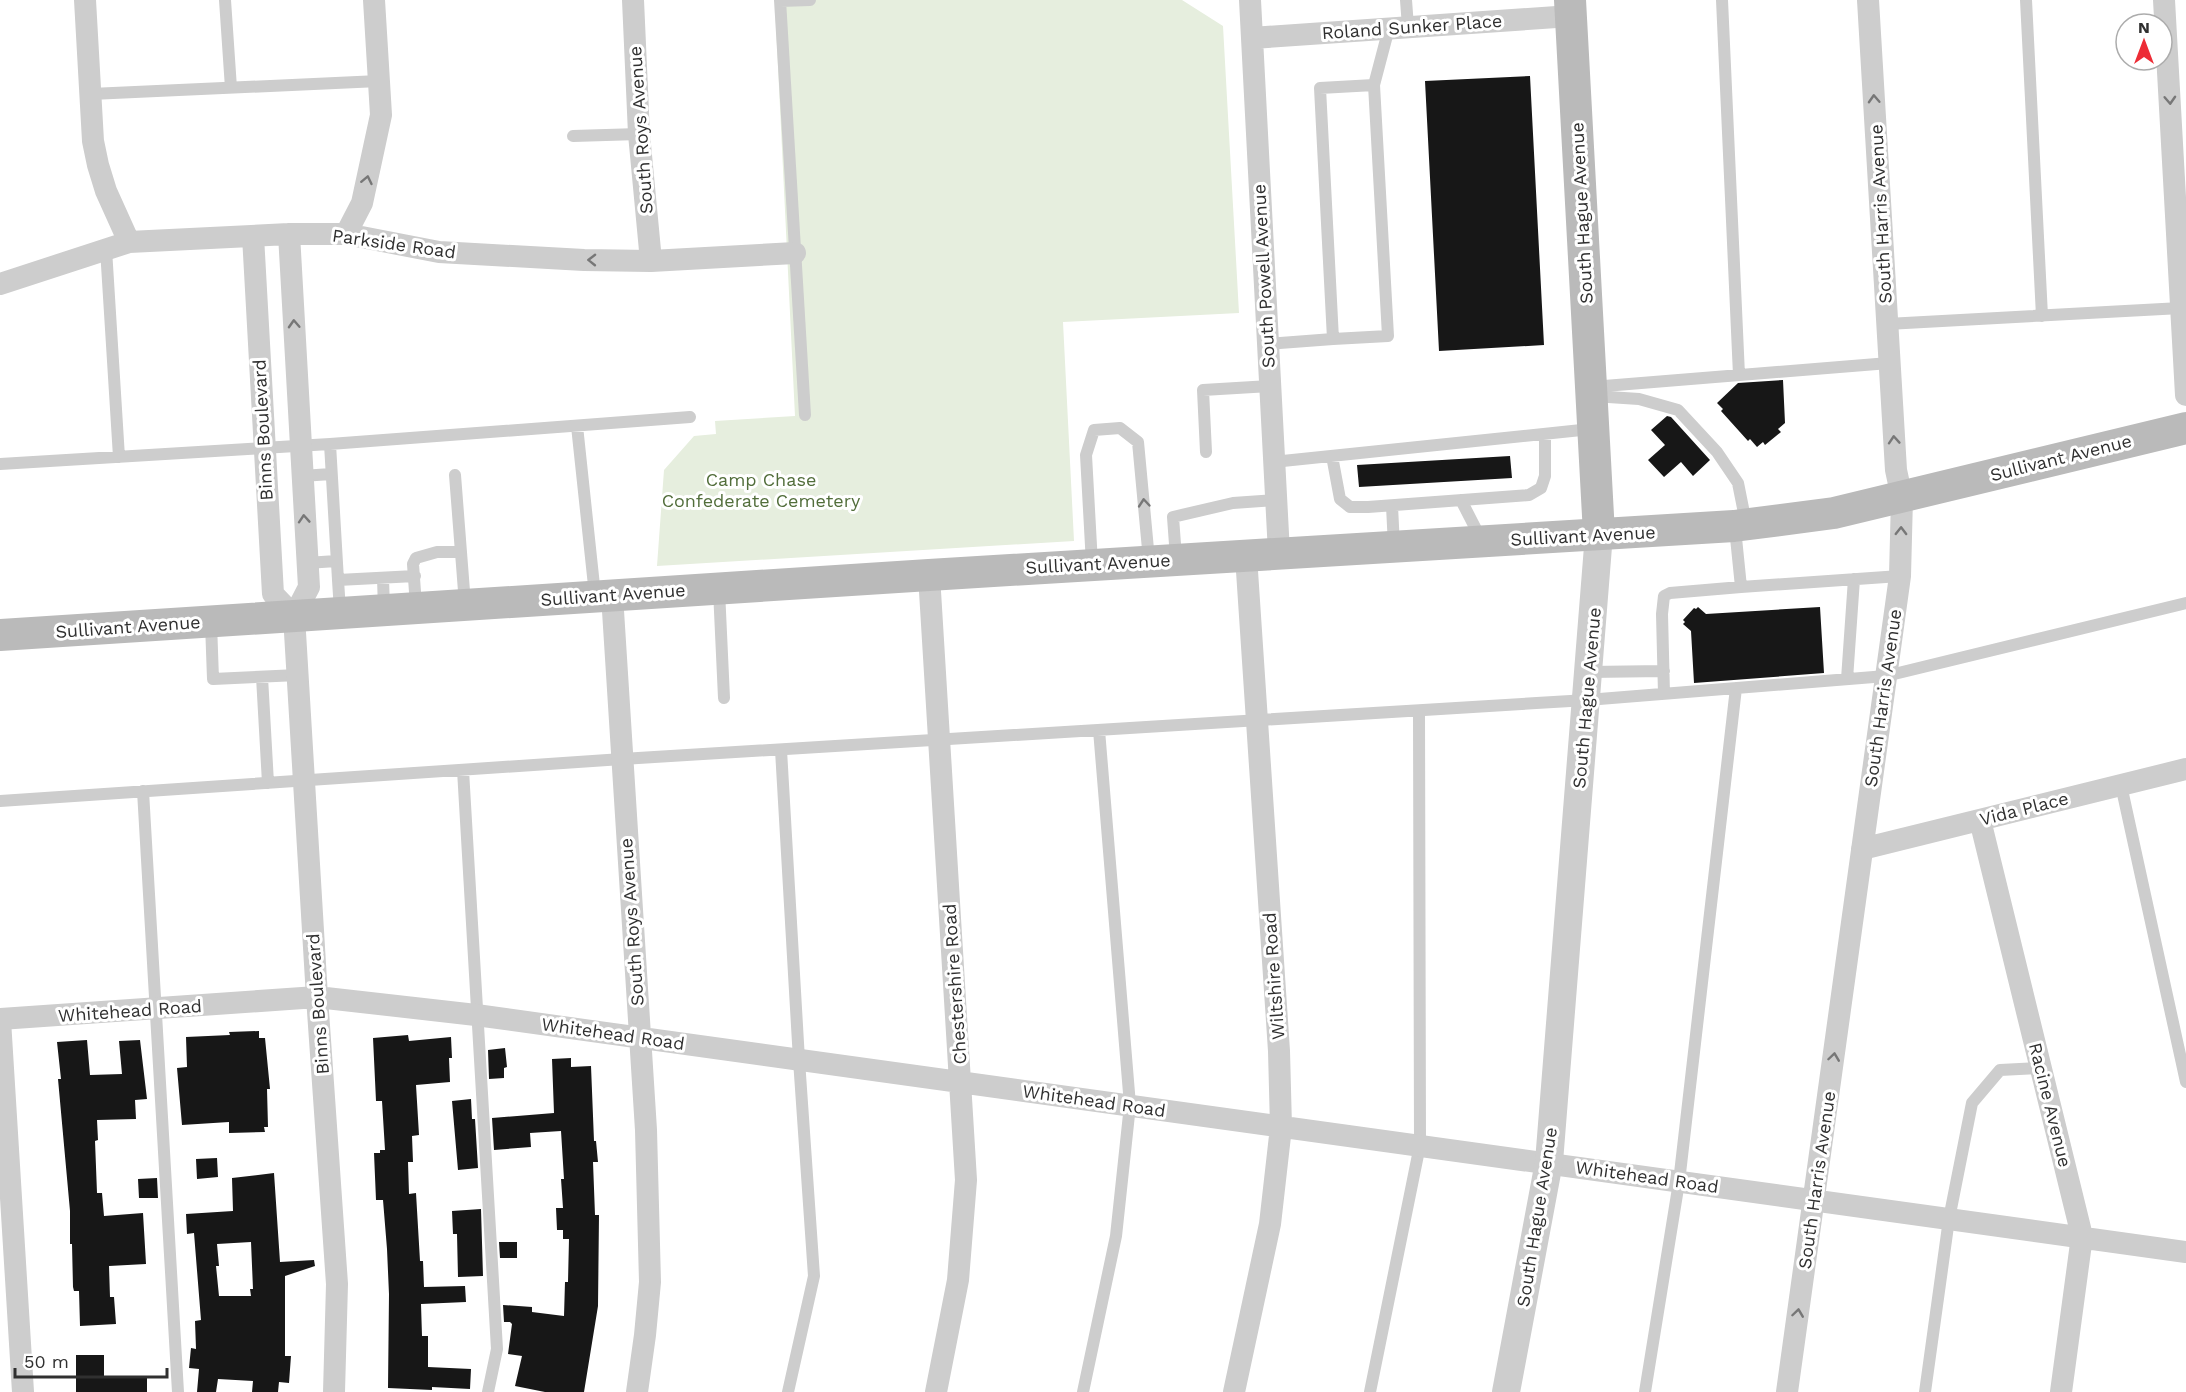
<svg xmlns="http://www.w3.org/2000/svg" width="2186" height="1392" font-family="'Work Sans',sans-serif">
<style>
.green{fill:#e6eede}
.building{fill:#171717;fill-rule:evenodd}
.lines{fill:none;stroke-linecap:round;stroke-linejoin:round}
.service{stroke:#cdcdcd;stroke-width:12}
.minor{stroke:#cdcdcd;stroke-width:22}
.tertiary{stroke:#cdcdcd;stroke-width:28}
.secondary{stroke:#bababa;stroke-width:32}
.oneway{stroke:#777}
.labels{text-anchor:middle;stroke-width:6;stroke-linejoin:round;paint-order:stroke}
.street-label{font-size:18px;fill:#303030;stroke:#fff}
.park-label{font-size:18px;fill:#526e3b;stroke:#fff}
</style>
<rect width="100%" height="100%" fill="#fff"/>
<!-- green -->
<path class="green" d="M 812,0 L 1182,0 L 1223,26 L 1239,313 L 1063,322 L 1074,541 L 657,566 L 664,470 L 694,436 L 716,434 L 715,421 L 795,416 L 775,5 Z"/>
<!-- building -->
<path class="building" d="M 1530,76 L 1544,345 L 1439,351 L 1425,81 Z
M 1783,380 L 1785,423 L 1778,429 L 1781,432 L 1765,445 L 1763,442 L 1757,447 L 1750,439 L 1748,441 L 1721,411 L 1723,409 L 1717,403 L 1738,383 Z
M 1667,416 L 1671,417 L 1710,460 L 1693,476 L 1681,462 L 1664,477 L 1648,460 L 1665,445 L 1651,430 Z
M 1510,456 L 1512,478 L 1359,487 L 1357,465 Z
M 1698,607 L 1706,614 L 1820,607 L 1824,673 L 1694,683 L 1691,631 L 1683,624 L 1685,622 L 1683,620 L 1694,608 L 1696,609 Z
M 259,1031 L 259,1038 L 265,1038 L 270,1089 L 267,1089 L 268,1127 L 264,1127 L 265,1132 L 229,1133 L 229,1122 L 182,1125 L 177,1068 L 187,1067 L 186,1037 L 230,1035 L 229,1032 Z
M 408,1035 L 409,1041 L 451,1037 L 452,1058 L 449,1058 L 450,1082 L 416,1085 L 419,1135 L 412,1136 L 413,1162 L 408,1162 L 409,1194 L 416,1193 L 420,1261 L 423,1261 L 424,1287 L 465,1286 L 466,1302 L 421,1304 L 422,1336 L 428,1336 L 428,1367 L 471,1369 L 470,1389 L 432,1387 L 432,1390 L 388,1388 L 389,1294 L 387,1249 L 383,1200 L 376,1200 L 374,1153 L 380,1153 L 380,1150 L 385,1150 L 382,1101 L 376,1101 L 373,1038 Z
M 87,1040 L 90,1075 L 122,1074 L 119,1041 L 140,1040 L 147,1099 L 135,1100 L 136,1119 L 97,1120 L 98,1140 L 95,1141 L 97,1193 L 102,1193 L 104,1216 L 143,1213 L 146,1264 L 109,1266 L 110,1297 L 114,1297 L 116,1324 L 80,1326 L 79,1291 L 74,1291 L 73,1287 L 72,1244 L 70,1244 L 70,1211 L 58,1079 L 61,1079 L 57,1042 Z
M 505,1048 L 507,1067 L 504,1068 L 504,1078 L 489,1079 L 488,1050 Z
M 571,1058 L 571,1067 L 591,1066 L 594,1141 L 596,1141 L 598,1162 L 593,1162 L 595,1215 L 599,1215 L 598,1306 L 584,1392 L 545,1392 L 515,1386 L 522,1356 L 508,1354 L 512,1324 L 510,1322 L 504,1322 L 503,1305 L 532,1307 L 532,1312 L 564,1316 L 565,1282 L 568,1282 L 569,1239 L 563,1239 L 563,1230 L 557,1230 L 556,1208 L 563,1208 L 561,1179 L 564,1179 L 561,1131 L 530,1133 L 531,1147 L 494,1150 L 492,1118 L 554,1113 L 552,1059 Z
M 471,1099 L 472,1119 L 475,1119 L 478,1168 L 458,1170 L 452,1101 Z
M 217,1158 L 218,1177 L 197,1179 L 196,1159 Z
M 274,1173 L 280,1262 L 314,1260 L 315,1266 L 285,1276 L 285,1356 L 291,1356 L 289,1383 L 279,1382 L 278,1392 L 252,1392 L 253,1381 L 218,1379 L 216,1392 L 197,1392 L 199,1369 L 189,1368 L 191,1348 L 196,1349 L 195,1321 L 201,1320 L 194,1233 L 187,1234 L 186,1214 L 233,1211 L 232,1178 ZM 251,1242 L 253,1289 L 250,1289 L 251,1296 L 219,1296 L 216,1266 L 219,1266 L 217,1244 Z
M 157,1178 L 158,1198 L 139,1198 L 138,1179 Z
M 481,1209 L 483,1276 L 458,1277 L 457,1234 L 453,1234 L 452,1211 Z
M 499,1242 L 517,1242 L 517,1258 L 500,1258 Z
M 76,1355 L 104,1355 L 104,1376 L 147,1377 L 147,1392 L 76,1392 Z"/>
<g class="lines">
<!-- service -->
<path class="service" d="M 225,0 L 231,88
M 780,0 L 805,415
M 1406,0 L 1408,27
M 1722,0 L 1739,375
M 2026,0 L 2042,316
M 780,1 L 810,0
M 1374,85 L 1388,336 L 1333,339 L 1320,88 L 1374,85 L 1389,28
M 91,94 L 379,81
M 573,136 L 639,134
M 106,249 L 119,457
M 1887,324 L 2181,308
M 1268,344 L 1333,339
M 1592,387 L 1889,363
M 1593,396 L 1639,399 L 1678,410 L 1717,452 L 1738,483 L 1746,523
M 577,426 L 595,595
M 330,444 L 338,580 L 415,576
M 1206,452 L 1203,390 L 1270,386
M 1332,456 L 1340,499 L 1350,507 L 1368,507 L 1529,495 L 1541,488 L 1545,476 L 1545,434
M 1273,462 L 1591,429
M 0,464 L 330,444 L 690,417
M 455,475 L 465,604
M 302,476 L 331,474
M 1461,500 L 1481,539
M 1392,506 L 1394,546
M 1735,528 L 1741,587 L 1900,576
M 1176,558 L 1173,517 L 1233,503 L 1276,500
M 307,563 L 336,561
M 1092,564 L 1086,455 L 1094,430 L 1120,428 L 1138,442 L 1149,560
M 383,578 L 384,609
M 338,580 L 340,611
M 719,590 L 724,698
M 416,606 L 413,564 L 416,558 L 437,552 L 460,552
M 211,623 L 213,679 L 298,675
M 1589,672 L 1664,671
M 262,677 L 268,783
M 1847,679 L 1854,579
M 1664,694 L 1662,614 L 1664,596 L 1670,593 L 1741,587
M 781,750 L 799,1060 L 814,1276 L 788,1392
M 463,770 L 497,1349 L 488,1392
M 2121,785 L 2186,1082
M 143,791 L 178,1392
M 0,801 L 622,759 L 1587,700 L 1886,676 L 2186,603
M 1083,1392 L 1116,1236 L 1130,1105 L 1099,730
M 1370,1392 L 1420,1145 L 1419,711
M 1645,1392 L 1679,1182 L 1736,688
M 1925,1392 L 1949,1219 L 1972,1103 L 2000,1070 L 2041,1068"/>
<!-- minor -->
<path class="minor" d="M 85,0 L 93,141 L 98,165 L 106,191 L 129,242
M 633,0 L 639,134 L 651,261
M 1250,0 L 1279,553
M 2164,0 L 2186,395
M 1252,38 L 1571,16
M 289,234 L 309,587 L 294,616 L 317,997 L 337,1284 L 334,1392
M 346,234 L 362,203 L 381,115 L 374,0
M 253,236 L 273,594 L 294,616
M 0,284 L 129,242 L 289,234 L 346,234 L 439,252 L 584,260 L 651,261 L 795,253
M 929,575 L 966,1180 L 958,1280 L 936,1392
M 612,595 L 646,1130 L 650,1282 L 645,1335 L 637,1392
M 1980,820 L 2082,1236 L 2061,1392
M 1862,849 L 2186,769
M 0,1019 L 317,997 L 476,1015 L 2186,1252
M 0,1020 L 23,1392
M 1234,1392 L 1270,1224 L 1281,1127 L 1279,1051 L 1246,556
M 1787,1392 L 1900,576 L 1902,498 L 1896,470 L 1868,0"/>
<!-- tertiary -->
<path class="tertiary" d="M 1506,1392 L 1549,1162 L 1599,534"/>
<!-- secondary -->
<path class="secondary" d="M 1570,0 L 1599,534
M 0,635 L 929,575 L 1734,526 L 1834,513 L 2186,428"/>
</g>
<!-- one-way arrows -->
<defs><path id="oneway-chevron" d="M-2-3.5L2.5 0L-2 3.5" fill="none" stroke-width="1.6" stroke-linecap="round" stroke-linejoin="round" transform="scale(1.5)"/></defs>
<g class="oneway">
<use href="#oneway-chevron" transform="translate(1874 99) rotate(-93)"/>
<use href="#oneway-chevron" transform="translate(2170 100) rotate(87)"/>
<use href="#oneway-chevron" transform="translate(367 180) rotate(-78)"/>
<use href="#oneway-chevron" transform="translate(592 260) rotate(-179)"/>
<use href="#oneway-chevron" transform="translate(294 324) rotate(-93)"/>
<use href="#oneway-chevron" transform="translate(1894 440) rotate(-94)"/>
<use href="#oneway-chevron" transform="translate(1144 503) rotate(-95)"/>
<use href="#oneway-chevron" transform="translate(304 519) rotate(-94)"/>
<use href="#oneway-chevron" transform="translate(1901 531) rotate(-89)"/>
<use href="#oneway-chevron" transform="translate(1834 1057) rotate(-82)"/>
<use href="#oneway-chevron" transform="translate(1798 1313) rotate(-82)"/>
</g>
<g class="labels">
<!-- street labels -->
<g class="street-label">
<text transform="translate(1412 27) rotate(-4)" y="6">Roland Sunker Place</text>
<text transform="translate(641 130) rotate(-94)" y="6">South Roys Avenue</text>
<text transform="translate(1582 213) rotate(-93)" y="6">South Hague Avenue</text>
<text transform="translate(1881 214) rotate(-93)" y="6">South Harris Avenue</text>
<text transform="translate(394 244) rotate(8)" y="6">Parkside Road</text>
<text transform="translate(1264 276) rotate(-93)" y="6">South Powell Avenue</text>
<text transform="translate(263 430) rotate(-93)" y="6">Binns Boulevard</text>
<text transform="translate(2061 458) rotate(-14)" y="6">Sullivant Avenue</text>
<text transform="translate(1583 536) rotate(-3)" y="6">Sullivant Avenue</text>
<text transform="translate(1098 564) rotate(-3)" y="6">Sullivant Avenue</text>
<text transform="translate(613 595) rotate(-4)" y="6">Sullivant Avenue</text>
<text transform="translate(128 627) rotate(-4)" y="6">Sullivant Avenue</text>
<text transform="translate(1587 698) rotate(-85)" y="6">South Hague Avenue</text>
<text transform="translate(1883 698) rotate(-82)" y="6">South Harris Avenue</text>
<text transform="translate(2024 809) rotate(-14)" y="6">Vida Place</text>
<text transform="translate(632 922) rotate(-94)" y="6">South Roys Avenue</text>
<text transform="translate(1274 976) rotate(-94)" y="6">Wiltshire Road</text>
<text transform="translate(955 984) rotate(-94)" y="6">Chestershire Road</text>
<text transform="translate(318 1004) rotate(-94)" y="6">Binns Boulevard</text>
<text transform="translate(130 1011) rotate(-4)" y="6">Whitehead Road</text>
<text transform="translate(613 1034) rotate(8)" y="6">Whitehead Road</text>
<text transform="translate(1094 1101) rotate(8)" y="6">Whitehead Road</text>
<text transform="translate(2050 1105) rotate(76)" y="6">Racine Avenue</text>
<text transform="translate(1647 1177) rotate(8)" y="6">Whitehead Road</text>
<text transform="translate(1817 1180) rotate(-82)" y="6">South Harris Avenue</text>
<text transform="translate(1537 1217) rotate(-81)" y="6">South Hague Avenue</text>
</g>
<!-- park labels -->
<g class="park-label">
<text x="761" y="486">Camp Chase<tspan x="761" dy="21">Confederate Cemetery</tspan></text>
</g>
</g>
<!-- north arrow -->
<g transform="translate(2144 42)"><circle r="28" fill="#ffffff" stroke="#acacac" stroke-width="1.5"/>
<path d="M0-4.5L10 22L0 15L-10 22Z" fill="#ed2c36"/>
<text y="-9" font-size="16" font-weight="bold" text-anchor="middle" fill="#303030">N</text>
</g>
<!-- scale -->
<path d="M15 1368v9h152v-9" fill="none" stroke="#303030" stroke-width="3"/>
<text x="24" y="1368" font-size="18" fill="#303030" stroke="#ffffff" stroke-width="4.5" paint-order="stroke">50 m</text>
</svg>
